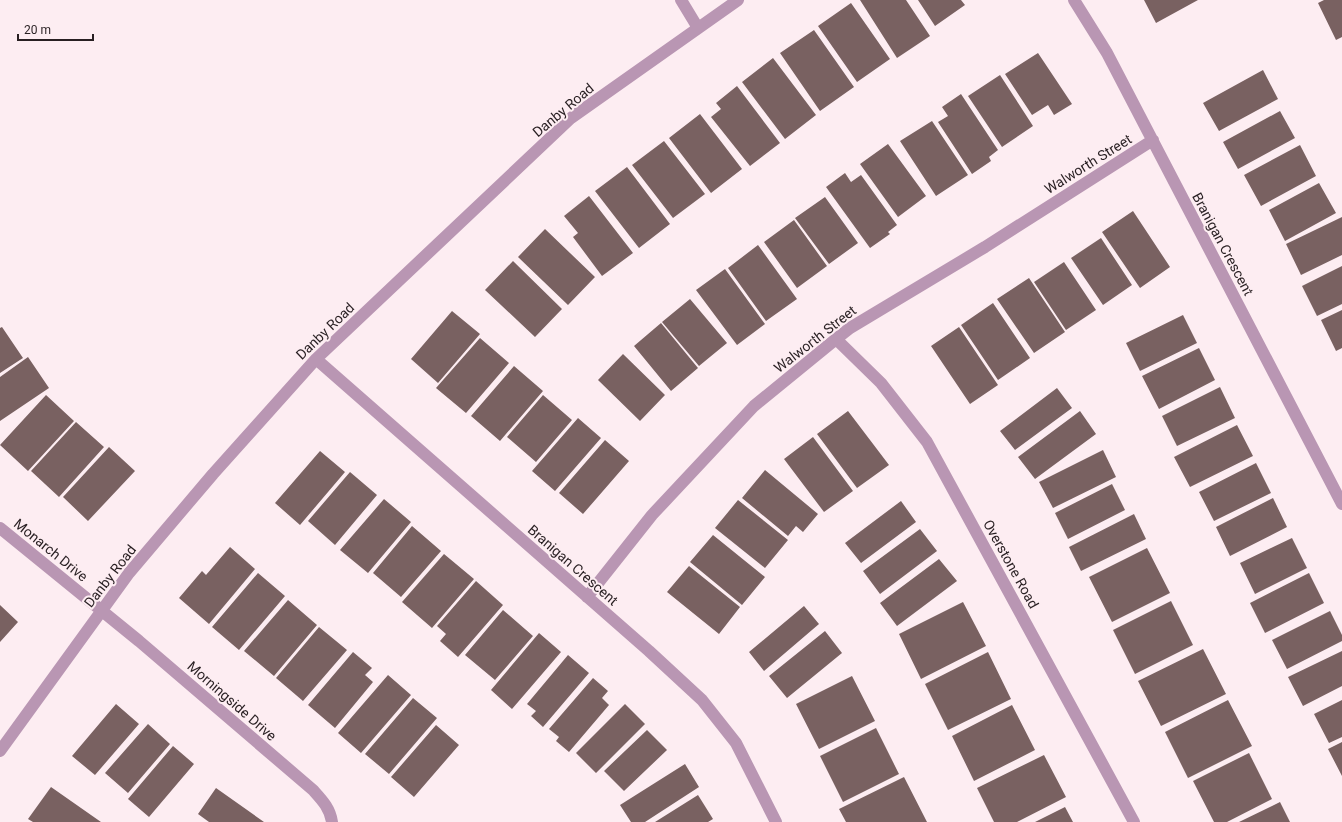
<svg xmlns="http://www.w3.org/2000/svg" width="1342" height="822" font-family="Roboto,sans-serif">
<style>
.building{fill:#796161}
.lines{fill:none;stroke-linecap:round;stroke-linejoin:round}
.minor{stroke:#b996b3;stroke-width:12}
.labels{text-anchor:middle;stroke-width:4;stroke-linejoin:round;paint-order:stroke}
.street-label{font-size:14px;fill:#281f22;stroke:#fdedf2}
</style>
<rect width="100%" height="100%" fill="#fdedf2"/>
<!-- building -->
<path class="building" d="M 860,0 L 906,0 L 930,36 L 897,58 Z
M 918,0 L 961,0 L 965,5 L 935,26 Z
M 1144,0 L 1198,0 L 1156,23 Z
M 1324,0 L 1342,0 L 1342,37 L 1336,40 L 1318,3 Z
M 851,3 L 890,59 L 857,82 L 818,26 Z
M 814,30 L 854,87 L 820,111 L 780,53 Z
M 1038,53 L 1072,104 L 1054,115 L 1048,105 L 1032,115 L 1005,74 Z
M 773,58 L 816,115 L 785,139 L 742,82 Z
M 1263,70 L 1278,99 L 1219,131 L 1203,103 Z
M 1000,75 L 1033,126 L 1002,147 L 968,96 Z
M 737,86 L 780,143 L 750,166 L 711,117 L 721,109 L 716,103 Z
M 961,94 L 998,150 L 989,157 L 991,161 L 972,174 L 938,122 L 948,116 L 942,107 Z
M 1280,111 L 1295,138 L 1238,169 L 1223,142 Z
M 700,114 L 742,169 L 711,193 L 669,138 Z
M 932,121 L 968,175 L 936,196 L 900,141 Z
M 664,141 L 705,194 L 673,218 L 632,165 Z
M 888,144 L 926,196 L 898,217 L 860,164 Z
M 1300,145 L 1316,176 L 1261,206 L 1244,175 Z
M 627,167 L 670,224 L 639,248 L 595,191 Z
M 845,173 L 851,182 L 861,175 L 897,225 L 888,232 L 890,234 L 870,248 L 826,187 Z
M 1319,183 L 1336,213 L 1285,241 L 1269,210 Z
M 589,196 L 633,253 L 602,276 L 573,237 L 578,233 L 564,216 Z
M 825,197 L 858,243 L 829,264 L 795,218 Z
M 1133,211 L 1170,267 L 1140,288 L 1102,232 Z
M 1342,217 L 1342,255 L 1301,275 L 1286,244 Z
M 794,220 L 827,266 L 797,288 L 764,242 Z
M 545,229 L 595,277 L 568,305 L 518,257 Z
M 1101,238 L 1132,285 L 1103,305 L 1071,258 Z
M 758,245 L 797,299 L 766,321 L 728,268 Z
M 513,261 L 562,309 L 535,337 L 485,290 Z
M 1064,262 L 1096,310 L 1066,330 L 1034,282 Z
M 1342,266 L 1342,304 L 1317,316 L 1302,286 Z
M 725,269 L 765,324 L 737,345 L 696,290 Z
M 1029,278 L 1065,332 L 1034,353 L 997,299 Z
M 690,299 L 727,343 L 699,366 L 662,322 Z
M 993,303 L 1030,358 L 998,380 L 961,325 Z
M 1342,310 L 1342,348 L 1336,351 L 1321,320 Z
M 452,311 L 480,334 L 438,383 L 411,359 Z
M 1183,315 L 1197,343 L 1140,371 L 1126,343 Z
M 661,323 L 698,368 L 671,391 L 634,346 Z
M 2,327 L 23,358 L 0,373 L 0,328 Z
M 959,327 L 998,385 L 970,404 L 931,346 Z
M 480,338 L 509,363 L 466,413 L 436,388 Z
M 1199,348 L 1215,380 L 1159,409 L 1142,376 Z
M 623,354 L 665,395 L 640,421 L 598,380 Z
M 28,357 L 49,388 L 0,421 L 0,377 Z
M 514,366 L 543,391 L 500,441 L 471,416 Z
M 1220,387 L 1235,418 L 1177,446 L 1162,416 Z
M 1057,388 L 1072,408 L 1015,450 L 1000,431 Z
M 46,395 L 74,421 L 28,471 L 0,445 Z
M 543,395 L 572,420 L 536,462 L 507,437 Z
M 848,411 L 889,465 L 857,488 L 817,434 Z
M 1080,411 L 1096,434 L 1035,479 L 1018,457 Z
M 578,418 L 601,438 L 555,491 L 532,471 Z
M 76,422 L 104,447 L 59,497 L 31,471 Z
M 1237,425 L 1253,456 L 1190,487 L 1174,457 Z
M 813,437 L 853,491 L 824,512 L 784,459 Z
M 605,440 L 629,461 L 583,514 L 559,493 Z
M 109,447 L 135,471 L 88,521 L 63,497 Z
M 1103,450 L 1116,477 L 1053,508 L 1039,482 Z
M 320,451 L 345,472 L 300,525 L 275,503 Z
M 1256,463 L 1271,493 L 1214,521 L 1199,492 Z
M 765,470 L 818,514 L 803,532 L 796,526 L 788,536 L 742,498 Z
M 350,472 L 377,495 L 335,545 L 308,521 Z
M 1112,484 L 1125,510 L 1068,539 L 1055,513 Z
M 1273,498 L 1287,527 L 1230,556 L 1216,527 Z
M 384,499 L 411,522 L 368,573 L 340,550 Z
M 738,500 L 788,540 L 765,568 L 715,528 Z
M 901,501 L 916,522 L 861,563 L 845,543 Z
M 1134,514 L 1146,539 L 1081,571 L 1069,547 Z
M 412,526 L 441,551 L 401,597 L 373,573 Z
M 920,529 L 937,551 L 880,594 L 863,571 Z
M 713,535 L 765,577 L 742,605 L 690,562 Z
M 1292,538 L 1307,568 L 1255,594 L 1240,563 Z
M 230,547 L 255,569 L 209,624 L 179,598 L 202,571 L 206,575 Z
M 1147,548 L 1170,593 L 1112,622 L 1089,577 Z
M 444,554 L 474,579 L 432,628 L 402,602 Z
M 939,559 L 957,581 L 897,626 L 880,603 Z
M 689,566 L 740,607 L 719,634 L 667,592 Z
M 258,573 L 285,596 L 239,650 L 212,627 Z
M 1309,573 L 1324,603 L 1265,633 L 1250,603 Z
M 476,581 L 503,605 L 458,657 L 440,641 L 446,634 L 437,626 Z
M 288,600 L 317,625 L 274,676 L 244,651 Z
M 1171,601 L 1193,645 L 1135,674 L 1113,630 Z
M 963,602 L 986,646 L 921,679 L 899,634 Z
M 0,605 L 18,622 L 0,642 Z
M 804,606 L 819,624 L 764,671 L 749,652 Z
M 503,610 L 533,636 L 495,680 L 465,655 Z
M 1330,611 L 1342,635 L 1342,641 L 1287,669 L 1272,640 Z
M 319,627 L 347,650 L 303,701 L 276,678 Z
M 825,631 L 842,653 L 787,698 L 769,676 Z
M 539,633 L 561,652 L 512,709 L 491,690 Z
M 1203,649 L 1226,694 L 1161,726 L 1138,681 Z
M 1342,651 L 1342,686 L 1303,706 L 1288,677 Z
M 353,652 L 372,668 L 365,675 L 373,682 L 335,728 L 308,705 Z
M 988,652 L 1011,699 L 948,730 L 925,684 Z
M 568,655 L 589,673 L 543,727 L 531,716 L 536,711 L 527,704 Z
M 388,675 L 411,695 L 361,753 L 338,733 Z
M 852,676 L 875,721 L 819,749 L 796,704 Z
M 593,678 L 608,691 L 602,698 L 609,705 L 569,752 L 556,741 L 559,737 L 549,729 Z
M 413,698 L 437,718 L 389,774 L 365,754 Z
M 1228,700 L 1252,746 L 1188,778 L 1165,732 Z
M 1342,700 L 1342,737 L 1329,743 L 1314,714 Z
M 116,704 L 139,724 L 95,775 L 72,756 Z
M 625,704 L 645,724 L 596,773 L 576,753 Z
M 1012,705 L 1035,750 L 974,781 L 952,736 Z
M 148,724 L 170,744 L 128,793 L 105,773 Z
M 436,725 L 459,745 L 414,797 L 391,777 Z
M 876,728 L 899,774 L 843,802 L 820,756 Z
M 647,730 L 667,750 L 624,791 L 604,771 Z
M 1342,742 L 1342,776 L 1328,749 Z
M 173,746 L 194,764 L 149,817 L 128,799 Z
M 1249,753 L 1272,799 L 1227,822 L 1214,822 L 1193,781 Z
M 1044,755 L 1066,797 L 1017,822 L 994,822 L 977,788 Z
M 685,764 L 699,787 L 645,822 L 631,822 L 620,805 Z
M 904,777 L 927,822 L 846,822 L 839,809 Z
M 51,787 L 101,822 L 33,822 L 28,819 Z
M 216,788 L 264,822 L 209,822 L 198,814 Z
M 698,795 L 713,819 L 708,822 L 655,822 Z
M 1280,802 L 1290,822 L 1239,822 Z
M 1065,807 L 1073,822 L 1035,822 Z"/>
<g class="lines">
<!-- minor -->
<path class="minor" d="M 681,0 L 698,28
M 1074,0 L 1107,53 L 1342,504
M 836,339 L 881,383 L 927,442 L 1134,822
M 316,359 L 649,651 L 702,700 L 736,743 L 776,822
M 0,528 L 139,641 L 313,790 C 322,800 330,808 332,822
M 587,597 L 652,515 L 754,406 L 836,339 L 850,328 L 985,247 L 1153,140
M 0,751 L 129,573 L 213,474 L 316,359 L 571,118 L 738,0"/>
</g>
<g class="labels">
<!-- street labels -->
<g class="street-label">
<text transform="translate(563 110) rotate(-40)" y="5">Danby Road</text>
<text transform="translate(1088 164) rotate(-32)" y="5">Walworth Street</text>
<text transform="translate(1223 244) rotate(62)" y="5">Branigan Crescent</text>
<text transform="translate(325 331) rotate(-44)" y="5">Danby Road</text>
<text transform="translate(815 339) rotate(-38)" y="5">Walworth Street</text>
<text transform="translate(51 550) rotate(39)" y="5">Monarch Drive</text>
<text transform="translate(1011 564) rotate(61)" y="5">Overstone Road</text>
<text transform="translate(573 565) rotate(41)" y="5">Branigan Crescent</text>
<text transform="translate(110 576) rotate(-52)" y="5">Danby Road</text>
<text transform="translate(232 701) rotate(41)" y="5">Morningside Drive</text>
</g>
</g>
<!-- scale -->
<path d="M18 34v6h75v-6" fill="none" stroke="#281f22" stroke-width="2"/>
<text x="24" y="34" font-size="12" fill="#281f22" stroke="#fdedf2" stroke-width="3" paint-order="stroke">20 m</text>
</svg>
